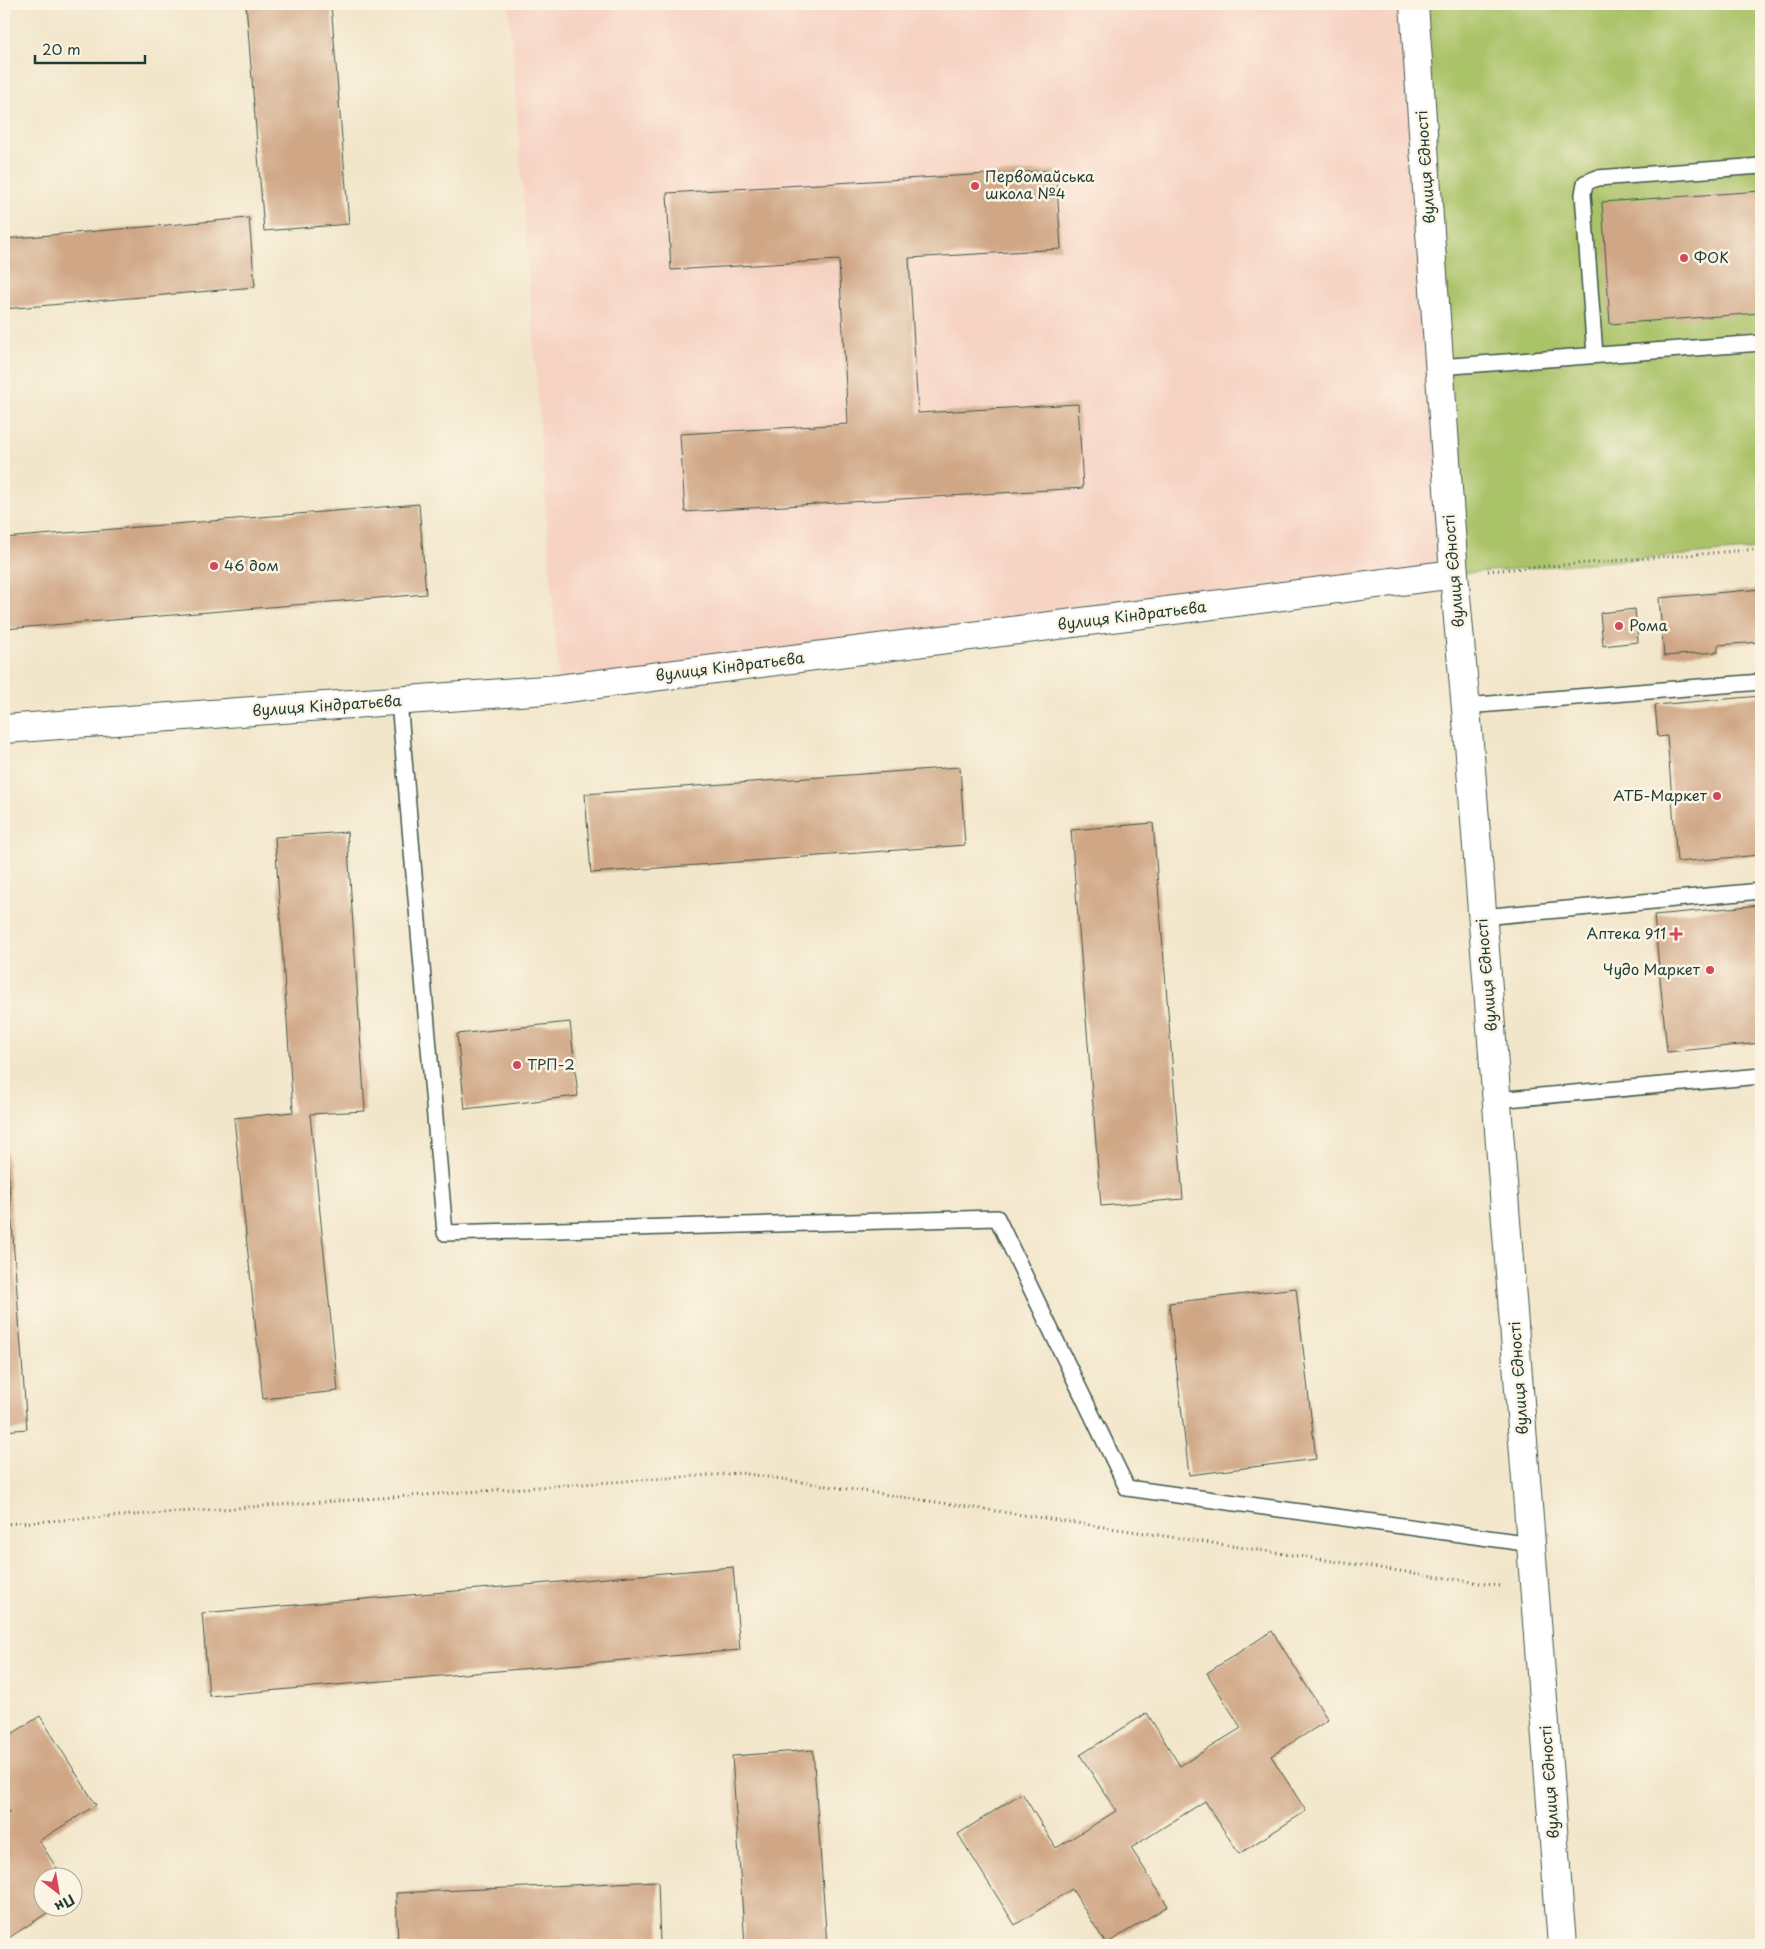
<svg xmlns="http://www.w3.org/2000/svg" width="1765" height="1949" font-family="'Playpen Sans',sans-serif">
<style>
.built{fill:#f6d2c3}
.green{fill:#aac267;stroke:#64804e}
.building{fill:#d0a786}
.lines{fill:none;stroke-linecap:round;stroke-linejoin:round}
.lane-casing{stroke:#3f564a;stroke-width:18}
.street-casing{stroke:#3f564a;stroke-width:30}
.path{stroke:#3f564a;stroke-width:3;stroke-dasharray:1 4;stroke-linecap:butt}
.lane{stroke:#fff;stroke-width:15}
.street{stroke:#fff;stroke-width:28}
.poi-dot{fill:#d1495b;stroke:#fcf5e5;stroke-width:2}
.labels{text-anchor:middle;stroke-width:5;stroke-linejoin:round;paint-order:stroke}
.street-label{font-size:15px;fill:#1f3d34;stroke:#fcf5e5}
.poi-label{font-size:15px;fill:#1f3d34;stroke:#fcf5e5;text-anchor:start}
</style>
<rect width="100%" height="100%" fill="#fcf5e5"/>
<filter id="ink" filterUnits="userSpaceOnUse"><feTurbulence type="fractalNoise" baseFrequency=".02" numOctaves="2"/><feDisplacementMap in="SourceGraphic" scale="10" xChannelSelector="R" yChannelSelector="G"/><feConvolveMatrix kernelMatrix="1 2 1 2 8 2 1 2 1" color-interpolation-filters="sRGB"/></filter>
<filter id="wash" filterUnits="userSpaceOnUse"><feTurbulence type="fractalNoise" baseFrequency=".0096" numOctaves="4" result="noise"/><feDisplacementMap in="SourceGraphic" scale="20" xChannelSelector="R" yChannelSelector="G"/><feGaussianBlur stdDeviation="1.12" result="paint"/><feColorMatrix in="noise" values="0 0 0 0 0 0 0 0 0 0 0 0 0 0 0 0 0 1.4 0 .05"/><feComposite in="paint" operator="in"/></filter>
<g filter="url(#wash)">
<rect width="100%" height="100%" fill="#f2e6ca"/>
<!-- built -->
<path class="built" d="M 509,4 L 1414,4 L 1454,574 L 559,689 Z"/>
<!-- green -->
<path class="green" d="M 1414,4 L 1761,4 L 1761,549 L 1454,574 Z"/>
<g id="blocks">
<!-- building -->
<path class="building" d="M 246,4 L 331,4 L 349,224 L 264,231 Z
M 1056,170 L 1061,249 L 909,258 L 918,413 L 1078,404 L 1083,488 L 685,512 L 680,434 L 848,424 L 839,260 L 671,270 L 667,193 Z
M 1761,191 L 1761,313 L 1610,324 L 1602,202 Z
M 249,218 L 255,287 L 4,309 L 4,239 Z
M 419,504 L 426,594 L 4,629 L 4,538 Z
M 1761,589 L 1761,642 L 1718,645 L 1718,652 L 1664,656 L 1659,598 Z
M 1635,609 L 1638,642 L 1603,646 L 1600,613 Z
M 1761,696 L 1761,855 L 1677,862 L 1667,736 L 1658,737 L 1655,705 Z
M 960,767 L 965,845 L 591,873 L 585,794 Z
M 1153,823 L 1183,1199 L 1101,1206 L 1071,830 Z
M 347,832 L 365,1111 L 310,1114 L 338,1391 L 263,1399 L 234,1118 L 293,1112 L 275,837 Z
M 1761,905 L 1761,1043 L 1667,1052 L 1654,915 Z
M 570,1022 L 578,1096 L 465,1109 L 457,1034 Z
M 4,1128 L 5,1128 L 27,1429 L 4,1431 Z
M 1296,1288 L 1316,1459 L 1189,1475 L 1169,1303 Z
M 733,1567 L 740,1650 L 209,1696 L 202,1613 Z
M 1272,1631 L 1328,1720 L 1271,1756 L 1306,1811 L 1239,1854 L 1205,1801 L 1131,1848 L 1168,1906 L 1106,1944 L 1072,1889 L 1015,1925 L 958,1834 L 1022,1793 L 1056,1848 L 1116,1811 L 1080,1755 L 1147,1713 L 1180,1766 L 1241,1728 L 1207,1673 Z
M 40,1716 L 96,1805 L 39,1841 L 62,1876 L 42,1876 L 42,1906 L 58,1906 L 7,1939 L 4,1933 L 4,1815 L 9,1812 L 4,1803 L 4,1739 Z
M 813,1750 L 827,1945 L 745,1945 L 732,1756 Z
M 658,1881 L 660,1945 L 398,1945 L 396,1893 Z"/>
</g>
</g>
<g filter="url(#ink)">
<use href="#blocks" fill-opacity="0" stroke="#3f564a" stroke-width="1"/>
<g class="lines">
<!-- lane casing -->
<g class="lane-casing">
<path id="lane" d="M 1595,355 L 1583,194 L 1585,183 L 1597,178 L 1761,166
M 1439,367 L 1761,343
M 399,701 L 445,1233 L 997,1218 L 1127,1488 L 1532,1544
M 1466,706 L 1761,682
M 1482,917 L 1761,891
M 1497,1100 L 1761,1076"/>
</g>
<!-- street casing -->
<g class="street-casing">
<path id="street" d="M 1414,4 L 1454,574 L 1469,743 L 1562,1945
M 4,729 L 559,689 L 1454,574"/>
</g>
<!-- path -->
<path class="path" d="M 1488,571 L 1761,549
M 4,1524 L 741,1473 L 1500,1586"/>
<!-- lane -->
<use href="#lane" class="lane"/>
<!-- street -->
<use href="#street" class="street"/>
</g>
</g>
<!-- markers -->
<g class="poi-dot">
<circle cx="975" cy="186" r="5"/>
<circle cx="1684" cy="258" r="5"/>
<circle cx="214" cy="566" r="5"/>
<circle cx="1619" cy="626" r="5"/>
<circle cx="1717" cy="796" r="5"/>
<path d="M1673.5 926.5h5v5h5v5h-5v5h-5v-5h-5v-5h5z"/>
<circle cx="1710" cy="970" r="5"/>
<circle cx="517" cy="1065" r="5"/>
</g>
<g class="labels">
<!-- street labels -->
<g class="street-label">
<text transform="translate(1426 167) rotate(-94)" y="5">вулиця Єдності</text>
<text transform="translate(1454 571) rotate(-95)" y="5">вулиця Єдності</text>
<text transform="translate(1132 616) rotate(-7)" y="5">вулиця Кіндратьєва</text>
<text transform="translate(730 667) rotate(-7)" y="5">вулиця Кіндратьєва</text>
<text transform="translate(327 706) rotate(-4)" y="5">вулиця Кіндратьєва</text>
<text transform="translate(1487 975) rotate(-95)" y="5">вулиця Єдності</text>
<text transform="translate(1519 1378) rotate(-94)" y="5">вулиця Єдності</text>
<text transform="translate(1550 1782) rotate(-94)" y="5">вулиця Єдності</text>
</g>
<!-- poi labels -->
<g class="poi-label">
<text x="985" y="182">Первомайська<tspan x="985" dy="17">школа №4</tspan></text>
<text x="1694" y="263">ФОК</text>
<text x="224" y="571">46 дом</text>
<text x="1629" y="631">Рома</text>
<text x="1707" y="801" text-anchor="end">АТБ-Маркет</text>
<text x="1666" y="939" text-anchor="end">Аптека 911</text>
<text x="1700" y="975" text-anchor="end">Чудо Маркет</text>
<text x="527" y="1070">ТРП-2</text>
</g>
</g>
<!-- margin -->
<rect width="1765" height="1949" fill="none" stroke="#fcf5e5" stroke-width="20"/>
<!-- north arrow -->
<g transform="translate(58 1892) rotate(149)"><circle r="24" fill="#fcf5e5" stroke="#a4ab9e"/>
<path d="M0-4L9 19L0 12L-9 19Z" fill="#d1495b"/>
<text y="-8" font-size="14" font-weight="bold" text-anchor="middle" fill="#1f3d34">Пн</text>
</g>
<!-- scale -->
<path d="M35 55v8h110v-8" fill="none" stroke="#1f3d34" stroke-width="2.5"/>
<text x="42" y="55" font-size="15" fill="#1f3d34" stroke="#fcf5e5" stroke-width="4" paint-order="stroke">20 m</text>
</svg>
